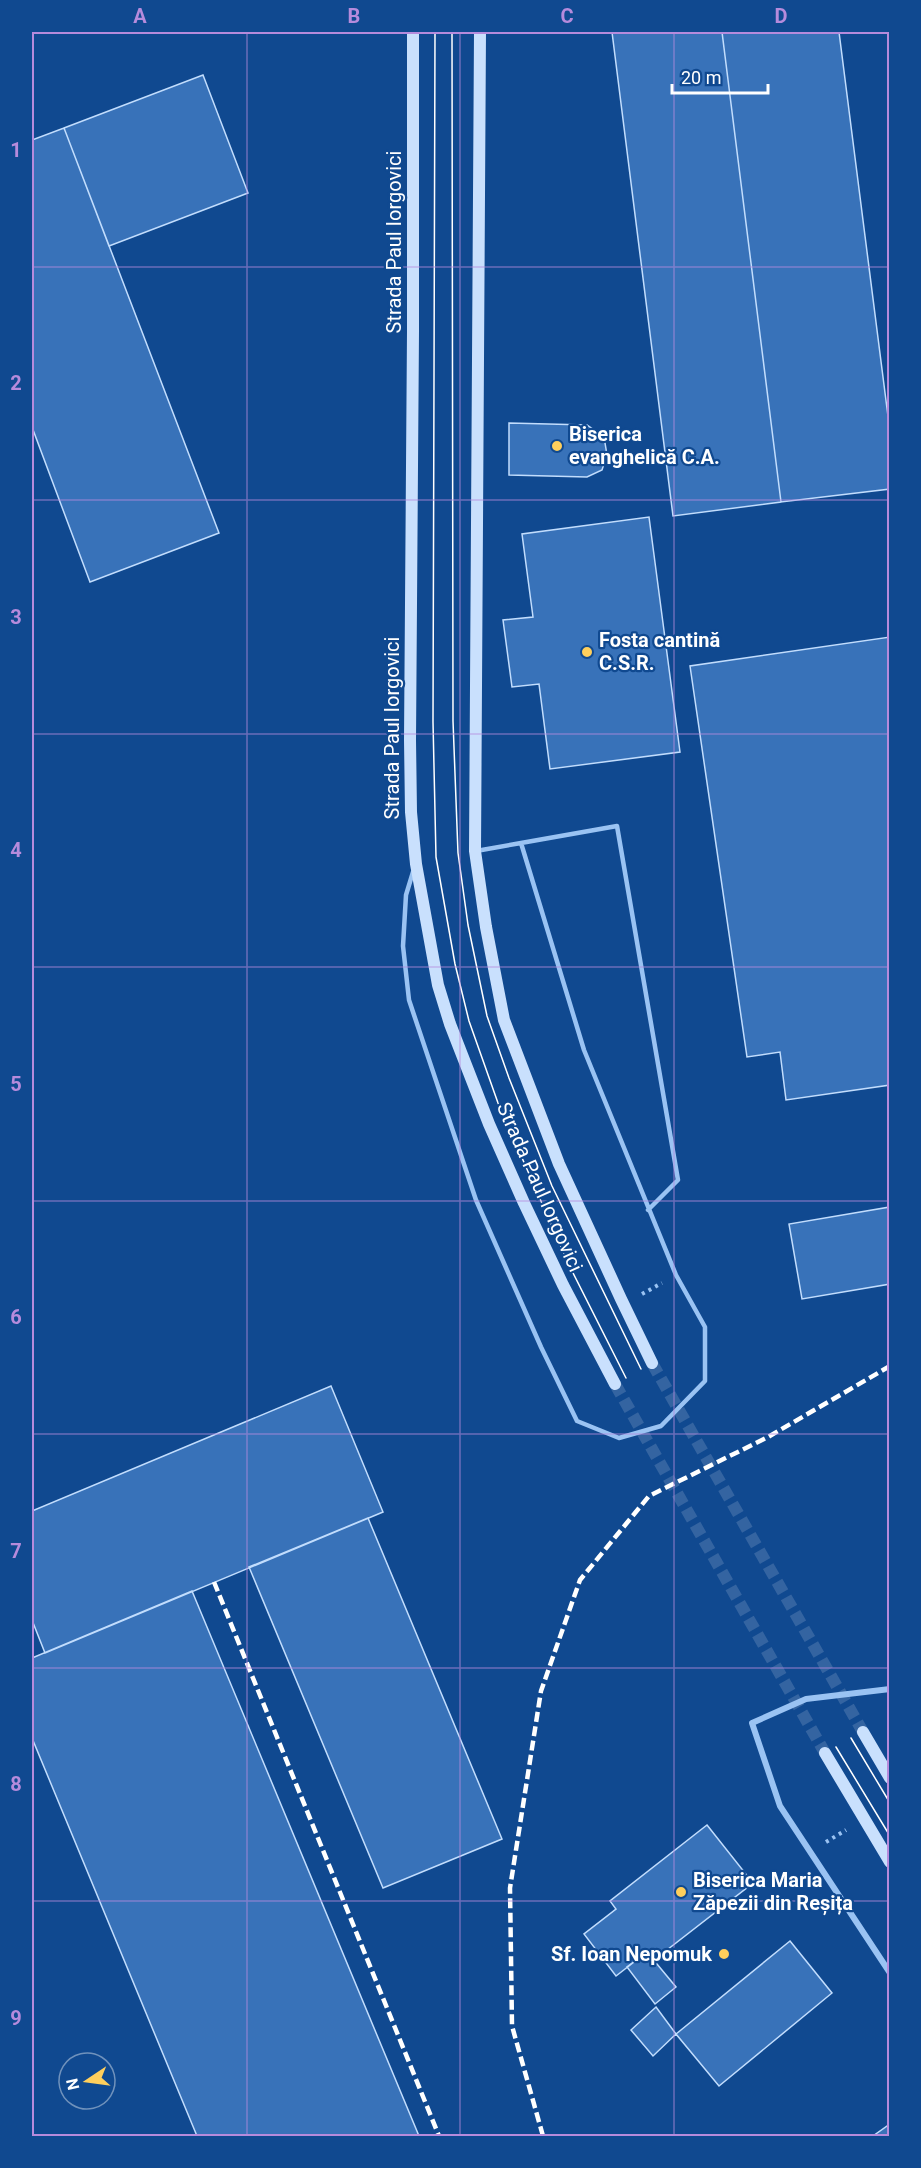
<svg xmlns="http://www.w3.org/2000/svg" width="921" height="2168" font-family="Roboto,sans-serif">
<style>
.building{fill:#3872b9;stroke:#c2ddfd;stroke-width:1.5}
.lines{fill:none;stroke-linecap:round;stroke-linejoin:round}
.secondary-tunnel{stroke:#3464a1;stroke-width:12;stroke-dasharray:12 6;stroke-linecap:butt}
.path{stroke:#9ac3f3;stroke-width:4;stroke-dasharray:3 4.5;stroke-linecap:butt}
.service{stroke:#9ac3f3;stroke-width:4.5}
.minor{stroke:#9ac3f3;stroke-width:6}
.secondary{stroke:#c9e0fd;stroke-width:12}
.tram{stroke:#fff;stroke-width:1.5}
.rail{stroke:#fff;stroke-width:4.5;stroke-dasharray:10 4.5;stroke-linecap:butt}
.grid{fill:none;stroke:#b68bdc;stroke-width:1.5;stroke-opacity:0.55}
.poi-dot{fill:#ffcf5c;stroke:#104990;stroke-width:2}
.labels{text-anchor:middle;stroke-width:4.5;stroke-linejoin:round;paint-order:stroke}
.street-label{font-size:20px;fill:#fff;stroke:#104990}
.poi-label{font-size:20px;font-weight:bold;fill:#fff;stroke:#104990;text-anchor:start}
.neatline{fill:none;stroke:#b68bdc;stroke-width:2}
.grid-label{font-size:20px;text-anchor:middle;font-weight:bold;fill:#b68bdc}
</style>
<rect width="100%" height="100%" fill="#104990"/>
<!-- building -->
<path class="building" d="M 612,32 L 722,32 L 781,502 L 673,516 Z
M 722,32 L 839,32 L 890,432 L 890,489 L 781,502 Z
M 203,75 L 248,193 L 109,246 L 64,128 Z
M 64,128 L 219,533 L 90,582 L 32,427 L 32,140 Z
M 509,423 L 587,425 L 604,437 L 607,455 L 602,470 L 587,477 L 509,475 Z
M 649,517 L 680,752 L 550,769 L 539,684 L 512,687 L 503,620 L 533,617 L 522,534 Z
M 890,637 L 890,1085 L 786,1100 L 780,1052 L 747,1057 L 690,666 Z
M 890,1207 L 890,1284 L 802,1299 L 789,1224 Z
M 331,1386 L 383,1512 L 45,1653 L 32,1620 L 32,1511 Z
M 368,1518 L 502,1839 L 383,1888 L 249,1567 Z
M 192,1591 L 419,2136 L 197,2136 L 32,1738 L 32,1658 Z
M 707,1825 L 753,1883 L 654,1960 L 647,1952 L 616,1976 L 584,1934 L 616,1909 L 610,1901 Z
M 790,1941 L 832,1993 L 719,2086 L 676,2034 Z
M 647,1952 L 676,1987 L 655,2004 L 627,1967 Z
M 656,2007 L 676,2034 L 653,2056 L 631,2030 Z
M 890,2124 L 890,2136 L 873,2136 Z"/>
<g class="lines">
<!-- secondary-tunnel -->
<path class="secondary-tunnel" d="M 652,1363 L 863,1732
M 615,1384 L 825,1753"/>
<!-- path -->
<path class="path" d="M 642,1294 L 662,1283
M 826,1842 L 846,1830"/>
<!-- service -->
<path class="service" d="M 521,843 L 617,826 L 678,1180 L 648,1210
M 413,872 L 406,895 L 403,946 L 409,1000 L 476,1200 L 541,1347 L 577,1421 L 619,1438 L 661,1426 L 705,1381 L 705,1327 L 676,1275 L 584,1050 L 521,843 L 476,851"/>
<!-- minor -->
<path class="minor" d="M 890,1689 L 806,1699 L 752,1723 L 780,1806 L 890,1973"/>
<!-- secondary -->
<path class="secondary" d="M 413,32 L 413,331 L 410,740 L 411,812 L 416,864 L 438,985 L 450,1024 L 489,1124 L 524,1203 L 563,1285 L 615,1384
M 480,32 L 475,851 L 486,927 L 504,1020 L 559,1164 L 621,1299 L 652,1363
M 863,1732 L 890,1778
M 825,1753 L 890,1862"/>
<!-- tram -->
<path class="tram" d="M 435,32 L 433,722 L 436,857 L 455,964 L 469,1021 L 498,1103 L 569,1265 L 626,1378
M 452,32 L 453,721 L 458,853 L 468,925 L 487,1016 L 509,1078 L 552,1186 L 641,1369
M 851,1738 L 890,1803
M 836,1747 L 890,1836"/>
<!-- rail -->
<path class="rail" d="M 214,1582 L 439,2136
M 543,2136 L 512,2026 L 510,1888 L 541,1691 L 580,1580 L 649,1496 L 768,1437 L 890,1366"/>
</g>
<!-- grid -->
<path class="grid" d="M 247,32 L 247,2136M 460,32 L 460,2136M 674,32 L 674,2136M 32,267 L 890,267M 32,500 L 890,500M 32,734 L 890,734M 32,967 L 890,967M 32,1201 L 890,1201M 32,1434 L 890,1434M 32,1668 L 890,1668M 32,1901 L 890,1901"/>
<!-- markers -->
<g class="poi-dot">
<circle cx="557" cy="446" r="6"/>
<circle cx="587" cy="652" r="6"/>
<circle cx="681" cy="1892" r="6"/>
<circle cx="724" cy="1954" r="6"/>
</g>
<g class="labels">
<!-- street labels -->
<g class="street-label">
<text transform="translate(394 242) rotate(-90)" y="7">Strada Paul Iorgovici</text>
<text transform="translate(392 728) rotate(-90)" y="7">Strada Paul Iorgovici</text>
<text transform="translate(540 1187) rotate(66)" y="7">Strada Paul Iorgovici</text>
</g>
<!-- poi labels -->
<g class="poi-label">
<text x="569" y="441">Biserica<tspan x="569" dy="23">evanghelică C.A.</tspan></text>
<text x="599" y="647">Fosta cantină<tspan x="599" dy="23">C.S.R.</tspan></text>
<text x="693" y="1887">Biserica Maria<tspan x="693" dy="23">Zăpezii din Reșița</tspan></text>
<text x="712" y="1961" text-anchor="end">Sf. Ioan Nepomuk</text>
</g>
</g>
<!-- border -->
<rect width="921" height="2168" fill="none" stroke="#104990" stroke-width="66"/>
<!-- north arrow -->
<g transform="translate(87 2081) rotate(257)"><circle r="28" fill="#104990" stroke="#7092bc" stroke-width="1.5"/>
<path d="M0-4.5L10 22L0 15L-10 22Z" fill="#ffcf5c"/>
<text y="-9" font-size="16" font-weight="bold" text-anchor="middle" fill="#ffffff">N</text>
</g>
<!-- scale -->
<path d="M672 84v9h96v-9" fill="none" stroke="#ffffff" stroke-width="3"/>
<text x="681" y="84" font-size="18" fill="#ffffff" stroke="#104990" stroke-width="4.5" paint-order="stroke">20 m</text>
<rect x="33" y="33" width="855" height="2102" class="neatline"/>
<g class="grid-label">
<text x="140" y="23">A</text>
<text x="354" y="23">B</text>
<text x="567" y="23">C</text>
<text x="781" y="23">D</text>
<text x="16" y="157">1</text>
<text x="16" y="390">2</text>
<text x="16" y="624">3</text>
<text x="16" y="857">4</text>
<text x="16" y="1091">5</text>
<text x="16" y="1324">6</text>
<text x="16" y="1558">7</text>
<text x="16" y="1791">8</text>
<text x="16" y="2025">9</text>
</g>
</svg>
